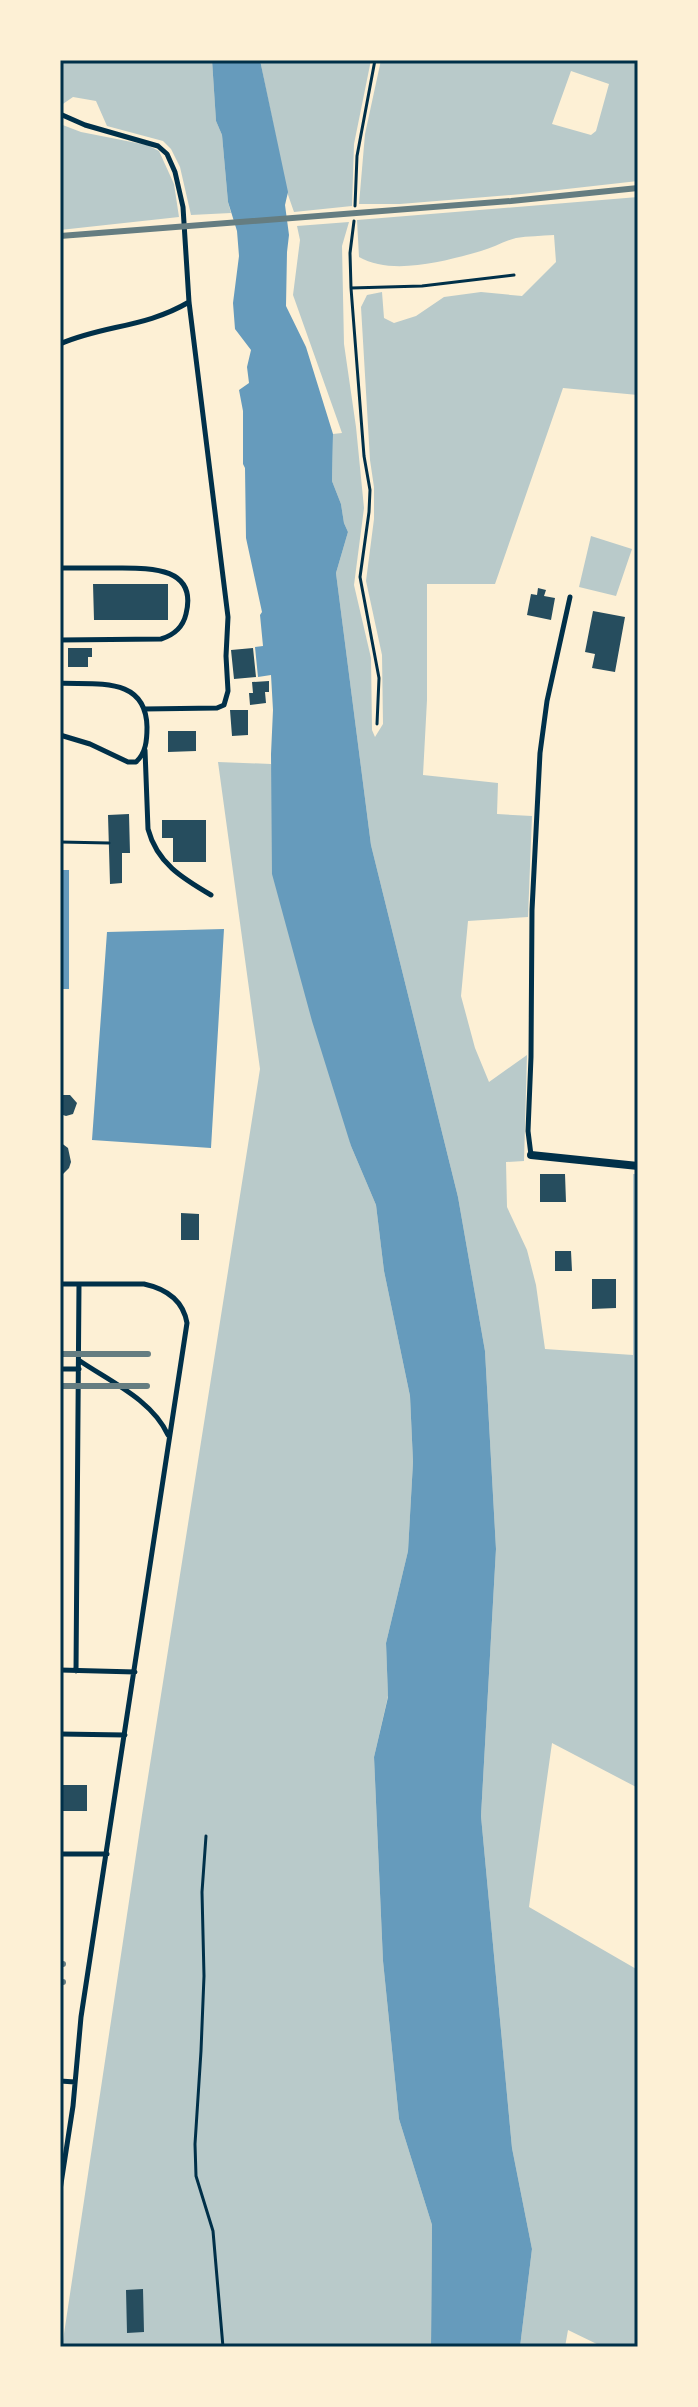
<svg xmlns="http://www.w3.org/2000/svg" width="698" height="2407" font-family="'PT Sans',sans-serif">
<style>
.green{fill:#b9caca;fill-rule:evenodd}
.water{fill:#669bbc}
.building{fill:#264d5e}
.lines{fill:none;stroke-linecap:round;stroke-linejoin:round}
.path{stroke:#003049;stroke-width:3}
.service{stroke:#003049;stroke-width:5}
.minor{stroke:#003049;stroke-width:8}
.rail{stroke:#657d81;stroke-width:6}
.neatline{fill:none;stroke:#003049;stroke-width:3}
</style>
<rect width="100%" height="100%" fill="#fdf0d5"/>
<!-- green -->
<path class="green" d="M 60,60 L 212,60 L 216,121 L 222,135 L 228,202 L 231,213 L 191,215 L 180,167 L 171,149 L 163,141 L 107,126 L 96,101 L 73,97 L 60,106 Z
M 260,60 L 371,60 L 354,144 L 352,206 L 294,212 L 287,192 Z
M 381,60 L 638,60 L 638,181 L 522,194 L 400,204 L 359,204 L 365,134 ZM 571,71 L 609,84 L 596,131 L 591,135 L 552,124 Z
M 60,124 L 81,132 L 147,145 L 159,151 L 174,184 L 179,217 L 60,230 Z
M 638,197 L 638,395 L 563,388 L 495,584 L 427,584 L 427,700 L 423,775 L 498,783 L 497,814 L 532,816 L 528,917 L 468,921 L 461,996 L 475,1048 L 489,1082 L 527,1055 L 524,1161 L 506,1162 L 507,1207 L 527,1250 L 536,1285 L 545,1349 L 633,1355 L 633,1174 L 638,1174 L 638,1788 L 552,1743 L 529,1907 L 638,1970 L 638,2347 L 603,2347 L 568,2330 L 565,2347 L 520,2347 L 532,2249 L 512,2148 L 481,1816 L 496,1549 L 485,1351 L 458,1197 L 371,845 L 336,573 L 348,532 L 344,523 L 341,504 L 332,481 L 333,434 L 342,433 L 293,295 L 300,240 L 297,226 L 349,222 L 342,246 L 344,344 L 356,427 L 364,508 L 354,585 L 371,658 L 372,730 L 375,737 L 383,724 L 382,655 L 366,581 L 374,519 L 374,487 L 370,460 L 361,307 L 367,295 L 382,292 L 384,318 L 394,323 L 416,316 L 444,297 L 481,292 L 522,296 L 556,262 L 554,235 C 541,236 528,236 516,238 C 504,241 493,248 481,251 C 446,261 392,276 359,257 L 357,220 Z
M 591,536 L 632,549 L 616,596 L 579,587 Z
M 218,762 L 271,764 L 351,1146 L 376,1205 L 384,1271 L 410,1396 L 413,1462 L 408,1551 L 386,1643 L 388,1696 L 374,1757 L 383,1961 L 399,2119 L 432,2225 L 431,2347 L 62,2347 L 142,1815 L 260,1069 Z"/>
<!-- water -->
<path class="water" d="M 212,60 L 260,60 L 288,192 L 285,205 L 289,235 L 287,252 L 286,306 L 306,347 L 333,434 L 332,481 L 341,504 L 344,523 L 348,532 L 336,573 L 371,845 L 458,1197 L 485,1351 L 496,1549 L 481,1816 L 512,2148 L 532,2249 L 520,2347 L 431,2347 L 432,2225 L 399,2119 L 383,1961 L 374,1757 L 388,1697 L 386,1643 L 408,1551 L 413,1462 L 410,1396 L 384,1271 L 376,1205 L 351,1146 L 312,1021 L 272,874 L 271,754 L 273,710 L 271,675 L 258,677 L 255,647 L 263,646 L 260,615 L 262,612 L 246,538 L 245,468 L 243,464 L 243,411 L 239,390 L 249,383 L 247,367 L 251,350 L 235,329 L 233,303 L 239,256 L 237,231 L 228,202 L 222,135 L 216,121 Z
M 60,870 L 69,870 L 69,989 L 60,989 Z
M 224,929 L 211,1148 L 92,1140 L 107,932 Z"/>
<!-- building -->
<path class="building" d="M 93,584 L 168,584 L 168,620 L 94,620 Z
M 538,588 L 546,590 L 544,596 L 555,598 L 551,620 L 527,615 L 531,594 L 537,595 Z
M 593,611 L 625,617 L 615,672 L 592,668 L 595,654 L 585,652 Z
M 68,648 L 92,648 L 92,657 L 88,657 L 88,667 L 68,667 Z
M 253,648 L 256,677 L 234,679 L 231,650 Z
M 269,681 L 269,692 L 265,692 L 266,703 L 250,705 L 249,693 L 253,693 L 252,682 Z
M 230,710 L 248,710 L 248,735 L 232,736 Z
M 168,731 L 196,731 L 196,751 L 168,752 Z
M 129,814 L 130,853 L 122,853 L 122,883 L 110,884 L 108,815 Z
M 162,820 L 206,820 L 206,862 L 173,862 L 173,838 L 162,838 Z
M 63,1095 L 70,1095 L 77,1103 L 73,1114 L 66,1116 L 60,1114 L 60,1096 Z
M 60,1142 L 68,1148 L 71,1162 L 69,1168 L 60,1177 Z
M 540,1174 L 565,1174 L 566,1202 L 540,1202 Z
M 181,1213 L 199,1214 L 199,1240 L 181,1240 Z
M 555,1251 L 571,1251 L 572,1271 L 555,1271 Z
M 592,1279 L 616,1279 L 616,1308 L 592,1309 Z
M 60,1785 L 87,1785 L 87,1811 L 60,1811 Z
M 143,2289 L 144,2332 L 127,2333 L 126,2290 Z"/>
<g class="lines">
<!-- path -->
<path class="path" d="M 355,206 L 357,156 L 375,60
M 354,221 L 350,253 L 351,288 L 364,456 L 370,490 L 369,512 L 360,577 L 379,678 L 377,724
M 351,288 L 422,286 L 514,275
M 60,842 L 109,843
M 206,1836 L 202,1892 L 204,1976 L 201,2051 L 195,2144 L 196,2176 L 213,2231 L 223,2347"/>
<!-- service -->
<path class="service" d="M 60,114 L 85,125 L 158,146 L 167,154 L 175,172 L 183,207 L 189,302 L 228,617 L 226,656 L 228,691 L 224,705 L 217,708 L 144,709
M 60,344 C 103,325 145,328 189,302
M 60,568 C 79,568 98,568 117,568 C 148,568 198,566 186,614 C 183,627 174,635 161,639 L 60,640
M 60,683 C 97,685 146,676 147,727 C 147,740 146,753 136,762 L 128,762 L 90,744 L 60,735
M 145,750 L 148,829 C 157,863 182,878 211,895
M 531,1155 L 528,1131 L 531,1057 L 532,910 L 540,753 L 547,701 L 570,597
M 60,1284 L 144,1284 C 167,1289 183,1300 187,1323 L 81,2017 L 73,2106 L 60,2190
M 80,1361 C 111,1382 152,1400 168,1435
M 60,1369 L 79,1369
M 60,1670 L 135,1672
M 76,1671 L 79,1284
M 60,1734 L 125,1735
M 60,1854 L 107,1854
M 60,2081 L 75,2082"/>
<!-- minor -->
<path class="minor" d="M 531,1155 L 638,1166"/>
<!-- rail -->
<path class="rail" d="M 60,236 L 511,201 L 638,188
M 60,1354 L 148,1354
M 60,1386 L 147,1386
M 60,1964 L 63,1964
M 60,1982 L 63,1982"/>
</g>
<!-- border -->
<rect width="698" height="2407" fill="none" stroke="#fdf0d5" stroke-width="124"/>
<rect x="62" y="62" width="574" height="2283" class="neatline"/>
</svg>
